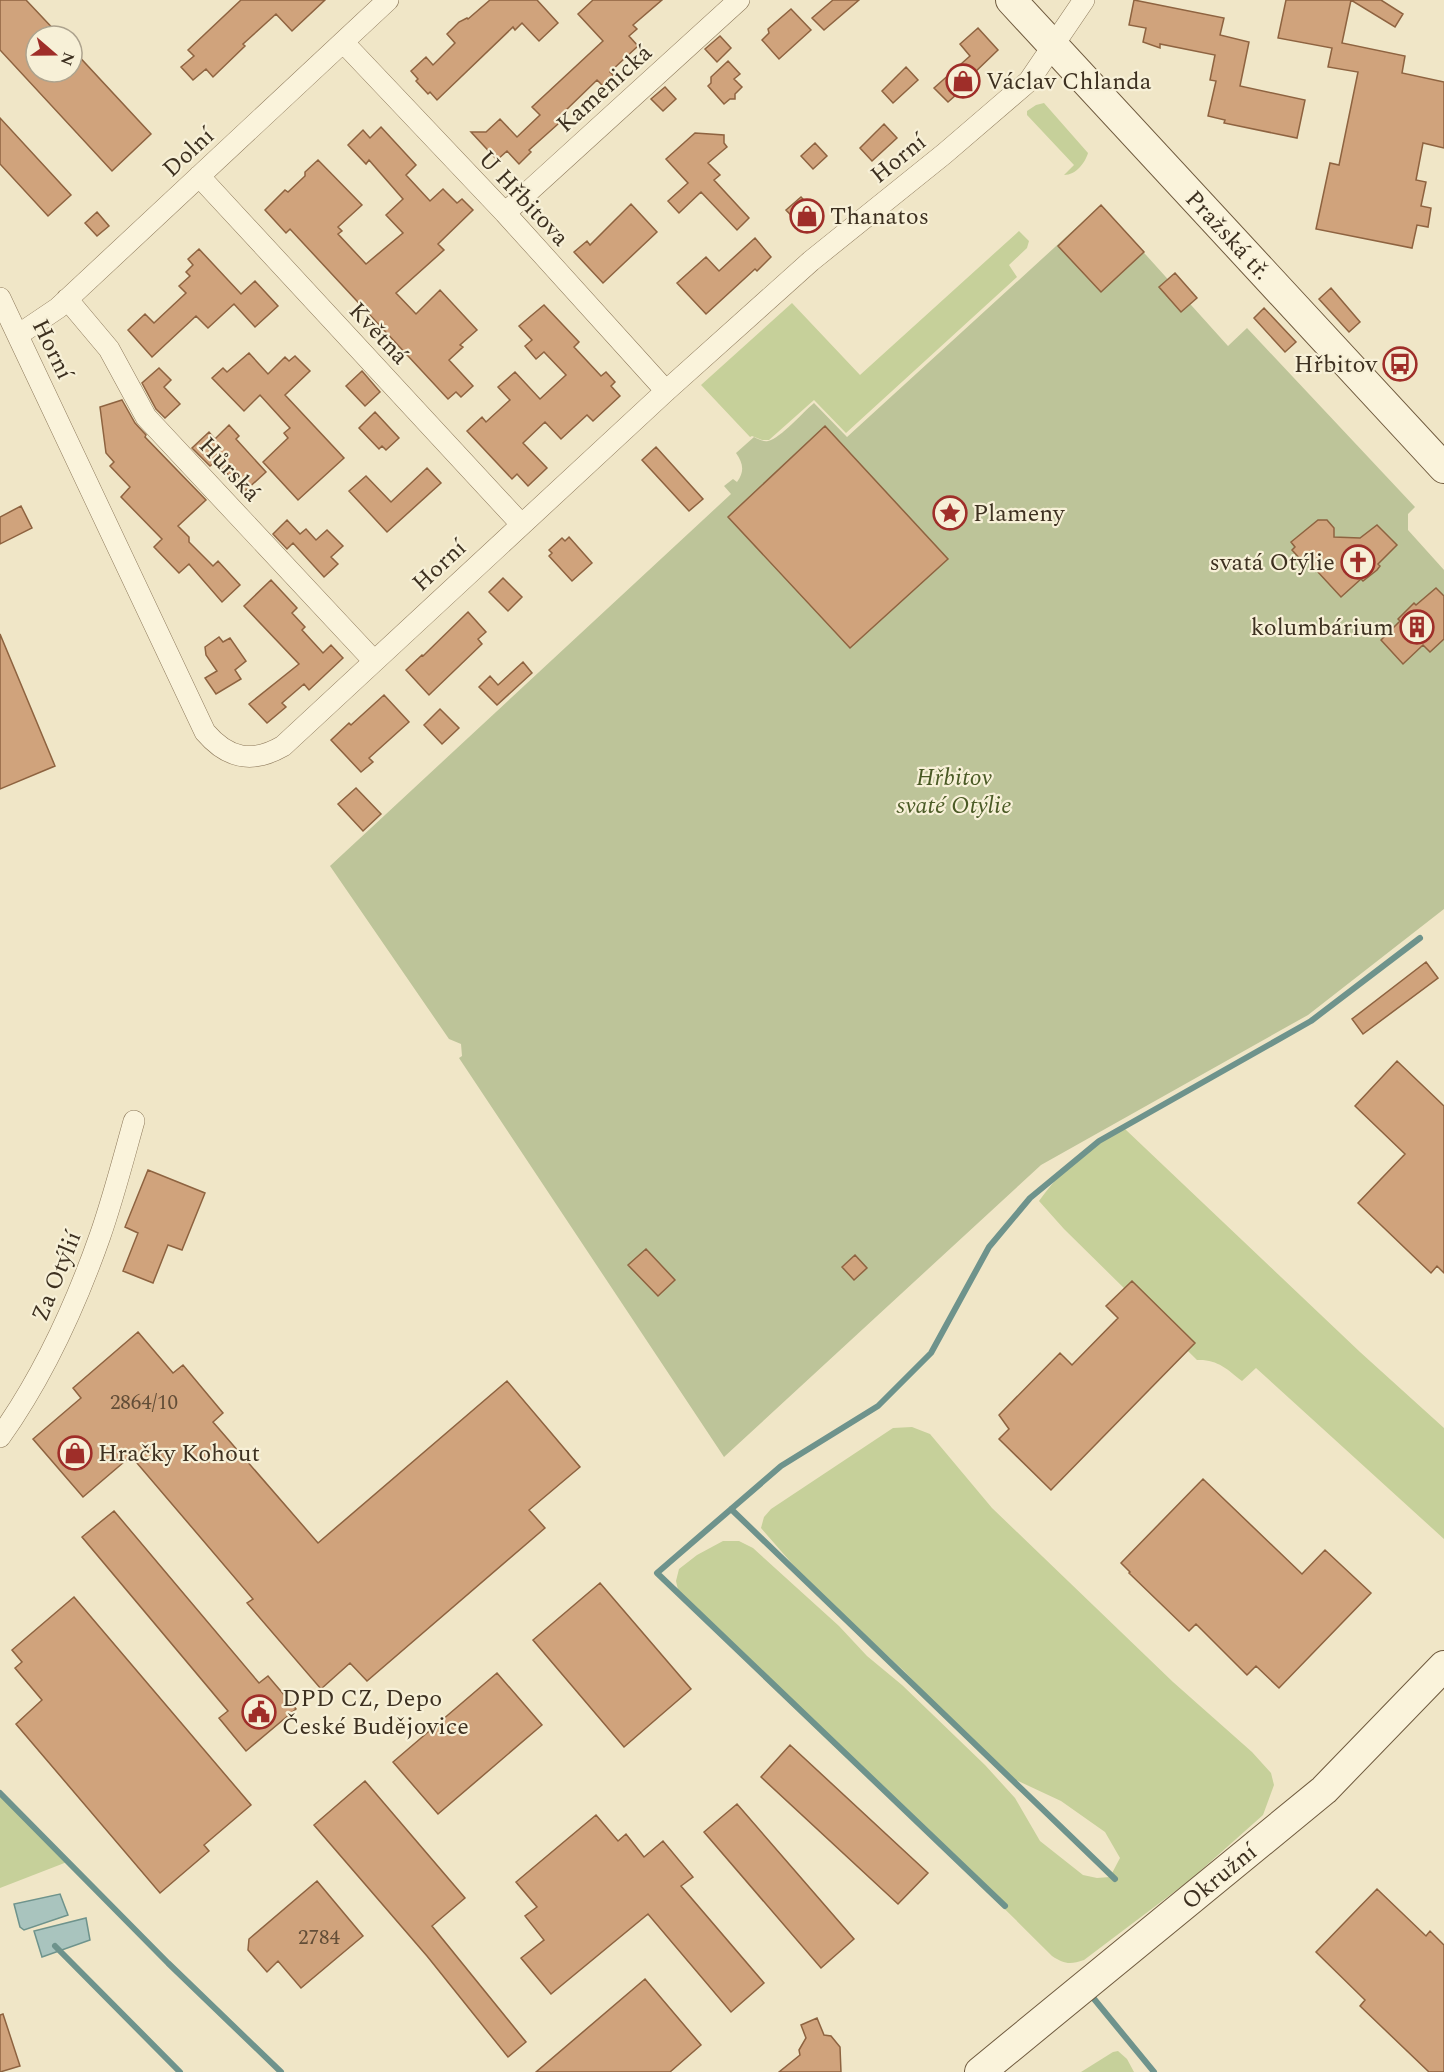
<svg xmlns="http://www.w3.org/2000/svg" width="1444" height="2072" font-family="Spectral,serif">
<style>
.green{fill:#c6d09a}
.cemetery{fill:#bdc499}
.water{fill:#a9c4be;stroke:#6e938c;stroke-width:1.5}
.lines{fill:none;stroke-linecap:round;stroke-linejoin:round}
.stream{stroke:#6e938c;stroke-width:6}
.building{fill:#d0a37c;stroke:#8e6340;stroke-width:1.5}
.minor-casing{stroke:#8d795b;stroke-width:22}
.secondary-casing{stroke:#6f5a3e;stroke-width:32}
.minor{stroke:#faf3db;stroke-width:21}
.secondary{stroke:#faf3db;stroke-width:30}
.labels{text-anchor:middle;stroke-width:4.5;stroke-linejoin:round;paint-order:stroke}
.number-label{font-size:21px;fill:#624d37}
.poi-label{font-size:24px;fill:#3d3020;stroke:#f7f0d7;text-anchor:start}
.street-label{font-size:24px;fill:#3d3020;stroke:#f7f0d7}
.park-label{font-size:24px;font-style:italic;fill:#4a5a25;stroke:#f7f0d7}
</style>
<rect width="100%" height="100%" fill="#f0e6c7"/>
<!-- green -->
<path class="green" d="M 1044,103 L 1088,153 C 1085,163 1076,175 1064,175 L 1074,165 L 1027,115 L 1027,111 L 1036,105 Z
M 1019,231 L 1029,241 L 1027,248 L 1009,265 L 1017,277 L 846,433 L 814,400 L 769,440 L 762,440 L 752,436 L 750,437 L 701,385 L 792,303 L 860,375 Z
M 1125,1129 L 1360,1352 L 1444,1428 L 1444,1539 L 1256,1368 L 1242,1381 C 1227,1369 1217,1359 1197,1360 L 1064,1229 L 1039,1201 C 1063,1169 1086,1144 1125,1129 Z
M 912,1427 L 930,1434 L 992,1508 L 1173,1682 L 1252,1752 L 1271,1773 L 1274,1785 L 1263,1815 L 1190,1880 L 1084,1960 C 1070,1965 1064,1964 1052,1956 C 930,1833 800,1718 679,1594 L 676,1581 L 679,1569 L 697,1555 L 723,1541 L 739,1541 L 753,1548 L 839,1626 L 867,1656 L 902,1685 L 985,1765 L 1015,1798 L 1040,1841 L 1083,1875 L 1097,1878 L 1110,1877 L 1120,1858 L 1105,1832 L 1061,1801 L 1016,1780 L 969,1740 L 904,1671 L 809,1583 L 761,1528 L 764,1517 L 771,1509 L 893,1428 Z
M 0,1793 L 67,1862 L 0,1888 Z
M 1118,2051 L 1127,2059 L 1134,2072 L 1081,2072 L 1113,2052 Z"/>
<!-- cemetery -->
<path class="cemetery" d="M 1101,205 L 1228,346 L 1247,328 L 1415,507 L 1408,514 L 1408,530 L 1444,570 L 1444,909 L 1308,1015 L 1041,1165 L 724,1457 L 459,1058 L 462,1056 L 461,1044 L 449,1039 L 330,866 L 731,494 L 724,486 L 733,479 L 737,482 C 745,471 743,463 736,453 L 754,437 C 758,439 763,442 768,441 C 781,438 803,412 814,403 L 847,437 Z"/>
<!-- water -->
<path class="water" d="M 60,1894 L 68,1915 L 24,1930 L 20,1927 L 14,1904 Z
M 86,1918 L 90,1940 L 42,1957 L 34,1931 Z"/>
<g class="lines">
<!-- stream -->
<path class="stream" d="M 731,1509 L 1115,1879
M 0,1793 L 168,1963 L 281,2072
M 1005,1906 L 657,1573 L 781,1466 L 878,1406 L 931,1353 L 989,1247 L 1030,1198 L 1099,1141 L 1311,1021 L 1420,938
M 55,1946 L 180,2072
M 1090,1994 L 1154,2072"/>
</g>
<!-- building -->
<path class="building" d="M 0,0 L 26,0 L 60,36 L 36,36 L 36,72 L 72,72 L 72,49 L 151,134 L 112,171 L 0,50 Z
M 241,0 L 325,0 L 292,31 L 276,14 L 243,44 L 245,46 L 213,77 L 206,69 L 193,80 L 181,67 L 194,56 L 188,50 Z
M 490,0 L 537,0 L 558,23 L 539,41 L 522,23 L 515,30 L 513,27 L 437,100 L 430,92 L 428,94 L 416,81 L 418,79 L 411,71 L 426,57 L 433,65 L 455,43 L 447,34 L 459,22 L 467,18 L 468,19 Z
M 593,0 L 662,0 L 633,25 L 637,29 L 629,36 L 638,46 L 610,72 L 614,76 L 603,86 L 597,80 L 564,112 L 567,116 L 529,150 L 531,152 L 519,164 L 507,151 L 497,160 L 471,132 L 486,132 L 500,119 L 517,137 L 540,115 L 532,107 L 603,41 L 578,14 Z
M 833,0 L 859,0 L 824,30 L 812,18 Z
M 1134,0 L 1224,18 L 1220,35 L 1249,42 L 1240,86 L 1305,100 L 1297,138 L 1224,123 L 1225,120 L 1208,116 L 1216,81 L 1210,80 L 1215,55 L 1160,44 L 1160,48 L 1143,42 L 1146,28 L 1129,25 Z
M 1286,0 L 1381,0 L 1403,14 L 1395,27 L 1351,0 L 1342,43 L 1405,56 L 1402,73 L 1444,82 L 1444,148 L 1423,143 L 1416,180 L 1426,182 L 1421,206 L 1431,208 L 1428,227 L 1417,225 L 1412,248 L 1316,229 L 1330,163 L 1339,165 L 1358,72 L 1328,67 L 1332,48 L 1278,38 Z
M 791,9 L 811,30 L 779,59 L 762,40 L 769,33 L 768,29 Z
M 978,28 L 998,50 L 971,76 L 974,79 L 948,102 L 934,88 L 970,56 L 960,44 Z
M 720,36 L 731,48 L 717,62 L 705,49 Z
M 728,61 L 740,74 L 734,79 L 742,87 L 735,94 L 735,99 L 730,99 L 724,104 L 708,86 L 711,83 L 711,77 Z
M 906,67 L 918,80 L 893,103 L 882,91 Z
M 665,87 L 676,99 L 663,111 L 651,99 Z
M 0,118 L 71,195 L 48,216 L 0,164 Z
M 884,124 L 897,138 L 872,161 L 860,148 Z
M 381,127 L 416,165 L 406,175 L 430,201 L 443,189 L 457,203 L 462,199 L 473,210 L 438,244 L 444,250 L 396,293 L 416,314 L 440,290 L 477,330 L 460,345 L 463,347 L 449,360 L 473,386 L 461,397 L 456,392 L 448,399 L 290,229 L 286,233 L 265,210 L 285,190 L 288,192 L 305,176 L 305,172 L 318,160 L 362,205 L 338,227 L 342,231 L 338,234 L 366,264 L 403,233 L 386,215 L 403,199 L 369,160 L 366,164 L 348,145 L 363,130 L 370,138 Z
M 695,133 L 724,135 L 724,143 L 727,147 L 708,163 L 720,175 L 714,180 L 749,218 L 737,230 L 701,192 L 679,213 L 668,201 L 688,183 L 666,159 Z
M 815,143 L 827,156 L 813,169 L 801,156 Z
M 801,197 L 817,214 L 802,227 L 786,210 Z
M 631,204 L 657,232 L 603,283 L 574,252 L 587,241 L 590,245 Z
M 1101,205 L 1144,252 L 1101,292 L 1058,246 Z
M 97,212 L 109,226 L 97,236 L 85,223 Z
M 755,238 L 771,257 L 757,271 L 755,269 L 706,314 L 677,283 L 706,257 L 719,271 Z
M 199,249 L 241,294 L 255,281 L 278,306 L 255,327 L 234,304 L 208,328 L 196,316 L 152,357 L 128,330 L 145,314 L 154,323 L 186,293 L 179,286 L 190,276 L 186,272 L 193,265 L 188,259 Z
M 1175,273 L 1197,298 L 1181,312 L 1159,287 Z
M 1331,288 L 1360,322 L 1349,332 L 1319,299 Z
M 544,305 L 579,342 L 574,347 L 601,376 L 606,372 L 615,382 L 611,386 L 620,396 L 593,421 L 587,415 L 561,439 L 545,422 L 523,443 L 547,468 L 528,486 L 517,474 L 512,479 L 467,431 L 482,417 L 486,422 L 510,400 L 498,387 L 515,372 L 540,399 L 566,375 L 544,352 L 536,359 L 525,346 L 532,340 L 519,326 Z
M 1264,308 L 1296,342 L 1285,352 L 1254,318 Z
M 249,353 L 268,374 L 285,357 L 289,361 L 295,356 L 310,371 L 285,395 L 344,458 L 298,500 L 263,462 L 288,438 L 284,433 L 290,428 L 260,395 L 244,411 L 212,378 L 223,368 L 227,372 Z
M 159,368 L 171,380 L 164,387 L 180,404 L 165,418 L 156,409 L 142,383 Z
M 362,371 L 380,392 L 365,406 L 346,386 Z
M 122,400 L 135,423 L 146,435 L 145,437 L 206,500 L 178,526 L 189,537 L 189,542 L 213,566 L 218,561 L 240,585 L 222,602 L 189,564 L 179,573 L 154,547 L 162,539 L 121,497 L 130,487 L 110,466 L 114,462 L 106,453 L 100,407 Z
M 375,412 L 399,438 L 386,450 L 382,446 L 379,449 L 359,428 Z
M 229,425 L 239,436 L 236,439 L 266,472 L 244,492 L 216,461 L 210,466 L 192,448 L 209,432 L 215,439 Z
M 825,426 L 948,559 L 850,648 L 728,517 Z
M 656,447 L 703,499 L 689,511 L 642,460 Z
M 427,468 L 441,483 L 387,532 L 349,491 L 366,476 L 391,502 Z
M 21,506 L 32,528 L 0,544 L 0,517 Z
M 287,520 L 300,534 L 306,529 L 316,540 L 327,530 L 343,546 L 331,557 L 338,564 L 324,577 L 293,543 L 287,549 L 273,534 Z
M 1318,520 L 1327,520 L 1334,528 L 1334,537 L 1360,538 L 1377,525 L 1397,545 L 1378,564 L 1380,566 L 1377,570 L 1363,581 L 1361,579 L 1341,597 L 1305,558 L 1302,561 L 1292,550 L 1295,547 L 1291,542 Z
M 569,537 L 592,563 L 572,581 L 549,556 L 552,553 L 549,550 L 562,538 L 565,541 Z
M 503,578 L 522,597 L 508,611 L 489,592 Z
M 271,580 L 297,608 L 292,613 L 305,627 L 302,630 L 323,653 L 331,645 L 343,658 L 309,690 L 304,684 L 282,703 L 286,707 L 267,723 L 249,704 L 299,664 L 244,606 Z
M 1436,588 L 1444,596 L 1444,639 L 1430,652 L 1423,645 L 1403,664 L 1381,640 L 1400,621 L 1398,619 L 1414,603 L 1416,605 Z
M 468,612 L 486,632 L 478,639 L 482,644 L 429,695 L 406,670 L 422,655 L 423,656 Z
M 0,634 L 55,766 L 0,789 Z
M 219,637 L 223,642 L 230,638 L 246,661 L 235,670 L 241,679 L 216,694 L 205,678 L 217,671 L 206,655 L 205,647 Z
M 523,662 L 532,673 L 497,705 L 479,687 L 490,676 L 498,685 Z
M 384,695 L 409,722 L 369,758 L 373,762 L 361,772 L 331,740 L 349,723 L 351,725 Z
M 440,709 L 459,728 L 442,744 L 424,725 Z
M 356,788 L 381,814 L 363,831 L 338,804 Z
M 1426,962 L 1438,978 L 1363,1034 L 1352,1019 Z
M 1397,1061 L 1444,1106 L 1444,1273 L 1437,1266 L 1431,1273 L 1358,1203 L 1405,1154 L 1355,1106 Z
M 148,1170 L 205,1193 L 182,1250 L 168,1245 L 153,1283 L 123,1271 L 138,1233 L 125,1227 Z
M 646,1249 L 675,1280 L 658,1296 L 628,1265 Z
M 855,1255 L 867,1268 L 854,1280 L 842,1267 Z
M 1132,1281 L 1195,1343 L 1051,1490 L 999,1439 L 1009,1429 L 999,1415 L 1060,1353 L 1072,1365 L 1118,1318 L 1106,1306 Z
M 138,1332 L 173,1373 L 183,1365 L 223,1413 L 213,1422 L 318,1543 L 507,1381 L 580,1467 L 529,1510 L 545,1528 L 367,1681 L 350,1663 L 321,1689 L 247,1603 L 253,1599 L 131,1456 L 83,1497 L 33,1439 L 81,1398 L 73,1388 Z
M 1203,1479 L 1302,1574 L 1325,1550 L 1371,1593 L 1279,1688 L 1256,1666 L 1247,1675 L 1196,1624 L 1189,1631 L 1129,1573 L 1130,1572 L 1121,1563 Z
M 114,1511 L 259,1683 L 268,1676 L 296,1709 L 246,1751 L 219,1718 L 228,1711 L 82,1537 Z
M 600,1583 L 691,1689 L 624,1747 L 533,1640 Z
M 74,1597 L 251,1805 L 204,1845 L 209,1851 L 160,1893 L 16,1724 L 42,1700 L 15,1668 L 22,1662 L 12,1650 Z
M 497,1673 L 542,1725 L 438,1814 L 393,1762 Z
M 790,1745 L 928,1873 L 898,1904 L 761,1777 Z
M 365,1781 L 465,1898 L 432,1926 L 526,2042 L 508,2057 L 427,1956 L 314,1825 Z
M 737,1804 L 854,1939 L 821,1968 L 704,1832 Z
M 596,1815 L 618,1841 L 626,1834 L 644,1857 L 663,1841 L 693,1877 L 681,1886 L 764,1983 L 731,2012 L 648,1914 L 551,1994 L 521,1958 L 544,1940 L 525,1916 L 537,1907 L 516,1882 Z
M 317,1881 L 363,1936 L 301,1988 L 278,1961 L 267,1972 L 248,1950 L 249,1939 Z
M 1377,1889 L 1426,1936 L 1430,1931 L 1444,1945 L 1444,2072 L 1429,2072 L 1360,2006 L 1365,2000 L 1316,1952 Z
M 645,1979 L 701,2045 L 670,2072 L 536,2072 Z
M 3,2014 L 20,2066 L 0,2072 L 0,2015 Z
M 817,2018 L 824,2035 L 831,2036 L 840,2047 L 841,2072 L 779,2072 L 800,2055 L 799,2050 L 806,2038 L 801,2025 Z"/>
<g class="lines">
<!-- minor casing -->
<g class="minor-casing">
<path id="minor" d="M 343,42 L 505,213 L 666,391
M 199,176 L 521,524
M 505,213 L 739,0
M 0,298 L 205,732 C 228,759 252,764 283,746 L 666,391 L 811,261 L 944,154 L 1029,81 L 1084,0
M 67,299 L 109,349 L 146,417 L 373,660
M 18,335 L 58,308 L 388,0
M 0,1437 C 44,1375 75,1307 100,1236 C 113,1199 123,1160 134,1121"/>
</g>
<!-- secondary casing -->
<g class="secondary-casing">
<g id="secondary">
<path id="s1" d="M 1011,0 L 1444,468"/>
<path id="s2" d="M 980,2072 L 1324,1790 L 1444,1666"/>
</g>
</g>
<!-- minor -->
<use href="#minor" class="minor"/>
<!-- secondary -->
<use href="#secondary" class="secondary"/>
</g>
<!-- icons -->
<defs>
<g id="shop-ring" transform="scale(1.725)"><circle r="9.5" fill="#f7f0d7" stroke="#9f2e29" stroke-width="1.5"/><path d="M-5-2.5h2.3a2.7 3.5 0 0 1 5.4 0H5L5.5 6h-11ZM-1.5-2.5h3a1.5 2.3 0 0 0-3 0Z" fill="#9f2e29"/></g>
<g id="bus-ring" transform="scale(1.725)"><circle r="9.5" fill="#f7f0d7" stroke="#9f2e29" stroke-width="1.5"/><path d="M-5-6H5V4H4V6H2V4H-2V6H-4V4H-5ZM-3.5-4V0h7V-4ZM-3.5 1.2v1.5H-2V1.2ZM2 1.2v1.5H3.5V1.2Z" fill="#9f2e29"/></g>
<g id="sight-ring" transform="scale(1.725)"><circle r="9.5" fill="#f7f0d7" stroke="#9f2e29" stroke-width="1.5"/><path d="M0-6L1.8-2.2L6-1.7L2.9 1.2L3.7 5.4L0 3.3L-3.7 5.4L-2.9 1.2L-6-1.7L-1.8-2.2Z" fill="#9f2e29"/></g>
<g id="church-ring" transform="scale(1.725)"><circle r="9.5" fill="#f7f0d7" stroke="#9f2e29" stroke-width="1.5"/><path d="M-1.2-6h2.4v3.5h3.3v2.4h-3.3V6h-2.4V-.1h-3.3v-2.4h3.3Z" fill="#9f2e29"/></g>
<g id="building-ring" transform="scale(1.725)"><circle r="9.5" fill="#f7f0d7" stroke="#9f2e29" stroke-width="1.5"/><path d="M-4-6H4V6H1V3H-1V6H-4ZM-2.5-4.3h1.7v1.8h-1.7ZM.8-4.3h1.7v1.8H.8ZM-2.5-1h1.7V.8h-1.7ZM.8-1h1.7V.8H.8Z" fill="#9f2e29"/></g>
<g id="civic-ring" transform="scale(1.725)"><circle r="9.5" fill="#f7f0d7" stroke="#9f2e29" stroke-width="1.5"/><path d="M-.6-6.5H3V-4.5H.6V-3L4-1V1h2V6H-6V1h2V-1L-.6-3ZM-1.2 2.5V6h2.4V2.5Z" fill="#9f2e29"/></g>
</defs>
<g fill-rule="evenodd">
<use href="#shop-ring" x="963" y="81"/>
<use href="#shop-ring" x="807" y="216"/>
<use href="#bus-ring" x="1400" y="364"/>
<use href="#sight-ring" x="950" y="513"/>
<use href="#church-ring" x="1358" y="562"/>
<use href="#building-ring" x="1417" y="627"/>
<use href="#shop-ring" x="75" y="1453"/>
<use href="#civic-ring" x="259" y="1712"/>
</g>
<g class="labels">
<!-- number labels -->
<g class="number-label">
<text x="144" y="1409">2864/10</text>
<text x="319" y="1944">2784</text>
</g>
<!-- poi labels -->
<g class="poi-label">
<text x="986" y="89">Václav Chlanda</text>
<text x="830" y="224">Thanatos</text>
<text x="1377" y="372" text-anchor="end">Hřbitov</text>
<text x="973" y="521">Plameny</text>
<text x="1335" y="570" text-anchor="end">svatá Otýlie</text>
<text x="1394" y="635" text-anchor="end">kolumbárium</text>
<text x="98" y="1461">Hračky Kohout</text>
<text x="282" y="1706">DPD CZ, Depo<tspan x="282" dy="28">České Budějovice</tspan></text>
</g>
<!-- street labels -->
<g class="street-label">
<text transform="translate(604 88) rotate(-42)" y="8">Kamenická</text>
<text transform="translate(188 152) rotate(-43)" y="8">Dolní</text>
<text transform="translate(898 158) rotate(-39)" y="8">Horní</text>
<text transform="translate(524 198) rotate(47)" y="8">U Hřbitova</text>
<text dy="8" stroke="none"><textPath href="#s1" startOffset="320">Pražská tř.</textPath></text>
<text transform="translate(379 333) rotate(47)" y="8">Květná</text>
<text transform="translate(53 349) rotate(64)" y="8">Horní</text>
<text transform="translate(230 469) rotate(47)" y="8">Hůrská</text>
<text transform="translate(439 565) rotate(-43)" y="8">Horní</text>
<text transform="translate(56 1276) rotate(-68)" y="8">Za Otýlií</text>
<text dy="8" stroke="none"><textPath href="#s2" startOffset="309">Okružní</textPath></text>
</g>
<!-- park labels -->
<g class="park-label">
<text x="954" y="785">Hřbitov<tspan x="954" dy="28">svaté Otýlie</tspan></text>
</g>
</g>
<!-- north arrow -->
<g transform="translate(54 54) rotate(110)"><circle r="28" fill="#f7f0d7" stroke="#ada38e" stroke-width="1.5"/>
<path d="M0-4.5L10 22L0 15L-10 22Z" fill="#9f2e29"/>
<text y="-9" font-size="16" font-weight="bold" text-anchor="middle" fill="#3d3020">N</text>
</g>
</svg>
